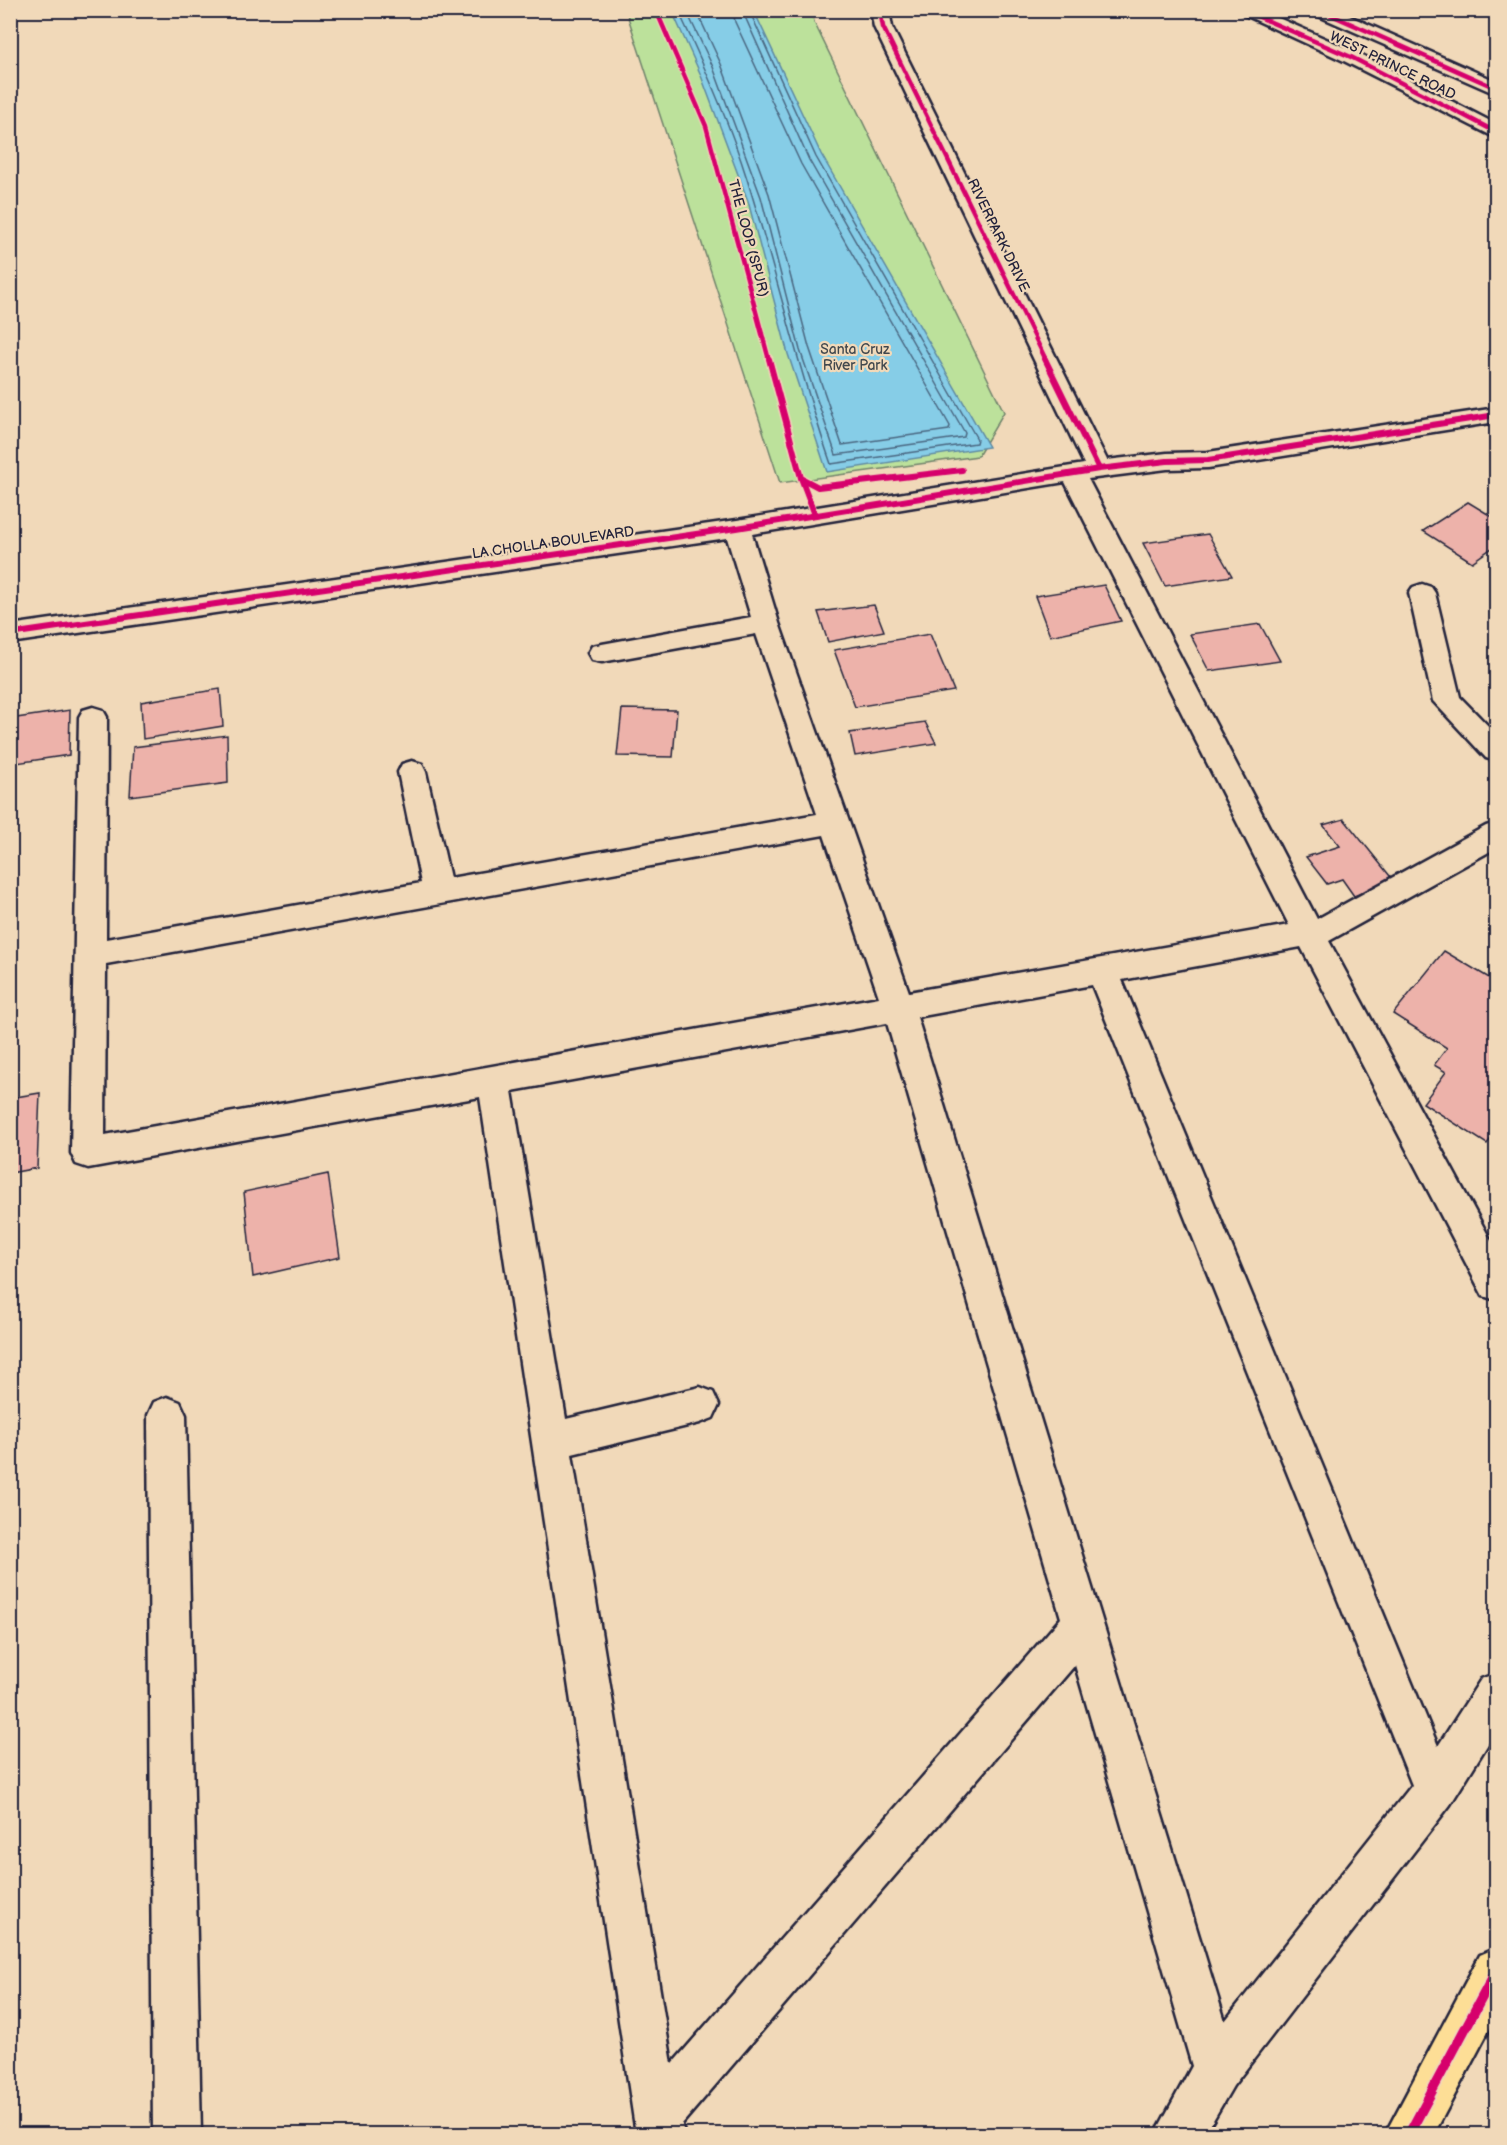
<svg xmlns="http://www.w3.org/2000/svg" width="1507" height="2145" font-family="'Balsamiq Sans',sans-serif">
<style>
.green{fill:#bce19b;stroke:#6f826b;stroke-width:1.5}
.water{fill:#86cde7;stroke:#5e89a2;stroke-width:1.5}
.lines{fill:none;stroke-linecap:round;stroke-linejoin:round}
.shore{stroke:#4a6680;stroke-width:1.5}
.building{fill:#edb2aa;stroke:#22223b;stroke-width:1.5}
.minor-casing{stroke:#22223b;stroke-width:5}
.major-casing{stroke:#22223b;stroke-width:5}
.minor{fill:#f1d9b9;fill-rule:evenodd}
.major{fill:#fdde96;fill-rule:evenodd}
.cycleway-far2-casing{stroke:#f1d9b9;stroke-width:7}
.cycleway-far1-casing{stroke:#f1d9b9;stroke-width:9}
.cycleway-casing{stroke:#f1d9b9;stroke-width:14}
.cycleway-far2{stroke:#d6006c;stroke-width:4.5}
.cycleway-far1{stroke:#d6006c;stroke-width:6}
.cycleway{stroke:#d6006c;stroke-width:10}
.labels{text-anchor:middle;stroke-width:4.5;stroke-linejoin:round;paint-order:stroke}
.far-street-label{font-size:14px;fill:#22223b;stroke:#f1d9b9}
.far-park-label{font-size:14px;fill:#41484e;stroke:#f1d9b9}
</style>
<rect width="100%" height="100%" fill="#f1d9b9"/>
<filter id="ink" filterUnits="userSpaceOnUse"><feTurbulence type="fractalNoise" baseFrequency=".0167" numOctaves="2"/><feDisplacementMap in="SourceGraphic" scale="12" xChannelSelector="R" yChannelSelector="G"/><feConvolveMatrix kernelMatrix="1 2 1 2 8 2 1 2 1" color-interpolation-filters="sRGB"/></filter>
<g filter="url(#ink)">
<!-- green -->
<path class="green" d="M 626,11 L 812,11 L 814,22 L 1004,412 L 978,456 L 780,483 Z"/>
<!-- water -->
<path class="water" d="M 672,11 L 754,11 L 821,154 L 989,447 L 827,472 L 788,354 L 748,201 L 700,73 Z"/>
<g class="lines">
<!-- shore -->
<path class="shore" d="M 678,10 C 704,65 729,121 747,179 C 777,274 798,370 831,464 L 976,443 L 977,439 L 816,157 L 749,10
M 686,10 L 713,67 L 761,197 L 800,350 L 836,455 L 964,437 L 965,433 L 809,160 L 742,10
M 696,10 L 721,64 L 769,194 L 809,347 L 842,445 L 949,430 L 950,426 L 801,164 L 735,22 L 733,10"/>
</g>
<!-- building -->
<path class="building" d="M 1468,502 L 1496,519 L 1496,545 L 1472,562 L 1423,531 Z
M 1208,534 L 1232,576 L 1165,586 L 1143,543 Z
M 1104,585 L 1121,621 L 1050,636 L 1035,596 Z
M 874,605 L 884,631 L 828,642 L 818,612 Z
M 1260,624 L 1280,661 L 1209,671 L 1190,634 Z
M 930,634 L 954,691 L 855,707 L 834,650 Z
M 220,689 L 223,726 L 143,739 L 141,702 Z
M 622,709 L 677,710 L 673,757 L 617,756 Z
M 70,710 L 69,755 L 10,764 L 10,719 Z
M 925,722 L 936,743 L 855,756 L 850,733 Z
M 227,735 L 228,783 L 130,796 L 133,747 Z
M 1344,819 L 1394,881 L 1354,896 L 1342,879 L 1327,884 L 1306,857 L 1340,846 L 1323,825 Z
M 1444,951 L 1496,982 L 1496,1132 L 1487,1144 L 1423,1103 L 1446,1072 L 1434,1065 L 1447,1048 L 1393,1014 Z
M 40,1093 L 37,1168 L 10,1173 L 10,1098 Z
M 328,1174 L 340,1257 L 253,1277 L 244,1192 Z"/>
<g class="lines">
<!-- minor casing -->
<g class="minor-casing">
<path id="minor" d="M 871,10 L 889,10 L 892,27 L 1107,460 L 1167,453 L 1208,452 L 1496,408 L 1496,422 L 1208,468 L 1167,469 L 1088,479 L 1317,919 L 1486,826 L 1496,823 L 1496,848 L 1329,941 L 1496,1250 L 1496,1300 L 1483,1296 L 1301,947 L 1122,980 L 1438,1746 L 1481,1679 L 1496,1673 L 1496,1731 L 1450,1805 L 1233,2086 L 1205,2134 L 1155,2134 L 1192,2066 L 1075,1665 L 682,2124 L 684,2134 L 636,2134 L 480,1097 L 88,1168 L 76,1164 L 71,1153 L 79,717 L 83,710 L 93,707 L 103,710 L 107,717 L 106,939 L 421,883 L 398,772 L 402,764 L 412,761 L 422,764 L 426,772 L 450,878 L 817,814 L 756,634 L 602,662 L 592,660 L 588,653 L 592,646 L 602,644 L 751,617 L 727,538 L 10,643 L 10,625 L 737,520 L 1084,464 L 874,27 ZM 1065,482 L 1289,925 L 909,992 L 779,623 L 752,534 ZM 824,835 L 879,997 L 105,1135 L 106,964 ZM 1092,985 L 1412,1785 L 1225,2021 L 917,1017 ZM 887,1023 L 1061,1618 L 672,2064 L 572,1454 L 700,1423 L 713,1418 L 719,1405 L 713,1392 L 700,1387 L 566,1419 L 512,1091 Z
M 1234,10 L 1260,10 L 1358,53 L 1496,124 L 1496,138 L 1344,61 Z
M 1311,10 L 1336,10 L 1496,81 L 1496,94 L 1314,14 Z
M 1422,584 L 1431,587 L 1435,593 L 1460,697 L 1496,734 L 1496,761 L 1486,758 L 1433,701 L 1409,593 L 1413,587 Z
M 167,1397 L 180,1402 L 186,1415 L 201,2134 L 153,2134 L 148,1415 L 154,1402 Z"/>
</g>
<!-- major casing -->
<g class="major-casing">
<path id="major" d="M 1496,1948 L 1496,2017 L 1434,2134 L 1385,2134 L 1480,1955 Z"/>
</g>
<!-- minor -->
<use href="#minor" class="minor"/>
<!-- major -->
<use href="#major" class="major"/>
<!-- cycleway-far2 casing -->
<g class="cycleway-far2-casing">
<path id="cycleway-far2" d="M 656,10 L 706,126 L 769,360
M 880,10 L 883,27 L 1046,360
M 1243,10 L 1351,57 L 1496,132
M 1320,10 L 1496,88"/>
</g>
<!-- cycleway-far1 casing -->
<g class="cycleway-far1-casing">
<path id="cycleway-far1" d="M 769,359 L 801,478 L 815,515
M 1045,359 L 1099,469
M 801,478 L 818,487 L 962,470
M 10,634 L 737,528 L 1099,469 L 1167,461 L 1208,460 L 1496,415"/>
</g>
<!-- cycleway casing -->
<g class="cycleway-casing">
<path id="cycleway" d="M 1409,2134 L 1496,1971"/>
</g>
<!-- cycleway-far2 -->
<use href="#cycleway-far2" class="cycleway-far2"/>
<!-- cycleway-far1 -->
<use href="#cycleway-far1" class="cycleway-far1"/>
<!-- cycleway -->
<use href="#cycleway" class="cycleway"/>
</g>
</g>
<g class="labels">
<!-- far-street labels -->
<g class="far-street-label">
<text transform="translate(1393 65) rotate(26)" y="5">WEST PRINCE ROAD</text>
<text transform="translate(999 235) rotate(64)" y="5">RIVERPARK DRIVE</text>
<text transform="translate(749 238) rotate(75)" y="5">THE LOOP (SPUR)</text>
<text transform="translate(553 542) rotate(-8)" y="5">LA CHOLLA BOULEVARD</text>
</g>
<!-- far-park labels -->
<g class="far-park-label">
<text x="855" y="354">Santa Cruz<tspan x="855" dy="16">River Park</tspan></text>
</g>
</g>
<!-- margin -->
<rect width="1507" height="2145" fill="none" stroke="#f1d9b9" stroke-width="36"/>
<rect x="18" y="18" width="1471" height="2109" fill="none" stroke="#22223b" stroke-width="2" filter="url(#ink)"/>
</svg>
